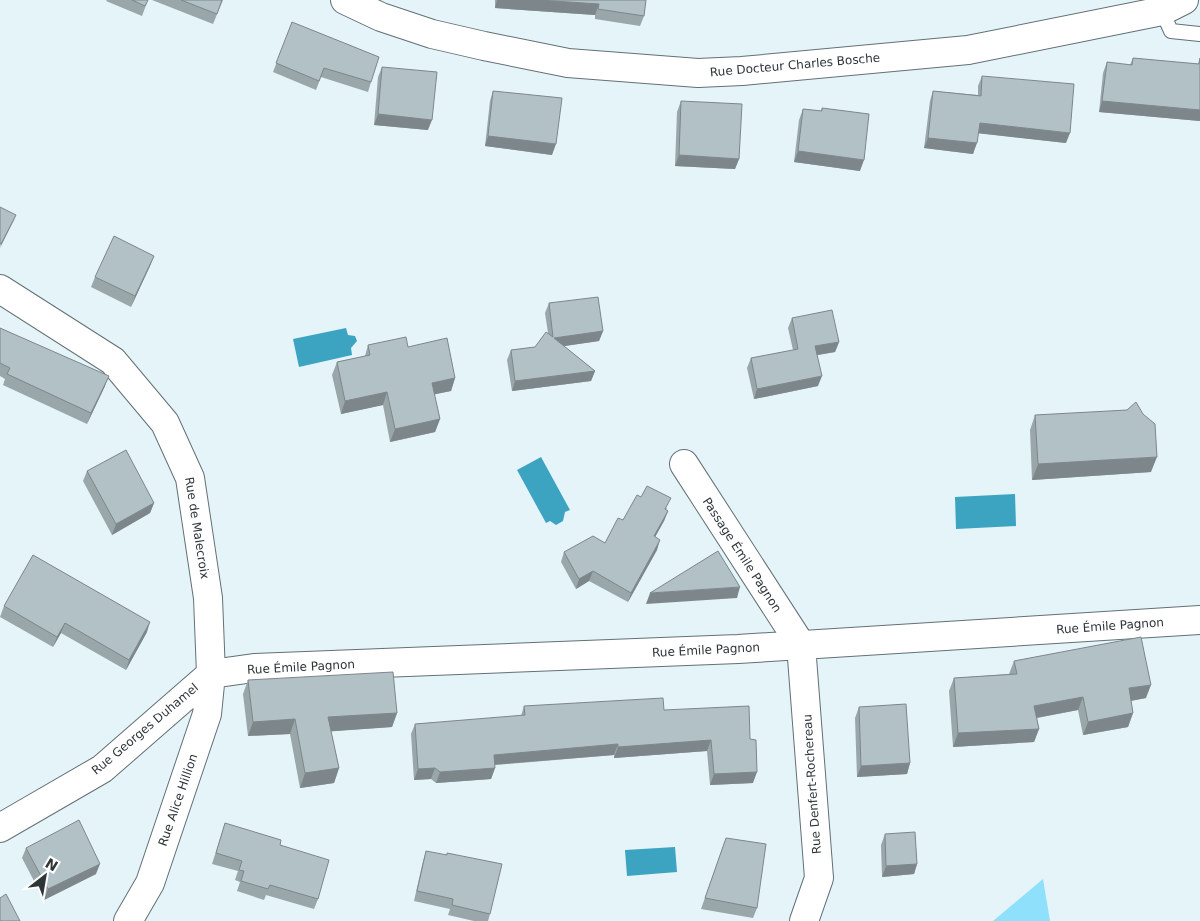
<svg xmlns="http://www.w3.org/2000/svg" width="1200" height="921" font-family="'DejaVu Sans',sans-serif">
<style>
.green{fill:#8ee0fb}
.water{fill:#3ca3c1}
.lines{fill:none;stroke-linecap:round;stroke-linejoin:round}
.lane-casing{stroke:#637075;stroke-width:16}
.street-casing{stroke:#637075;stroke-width:30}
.lane{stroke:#fff;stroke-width:14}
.street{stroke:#fff;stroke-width:28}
.wall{fill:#99a6aa}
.shaded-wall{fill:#7d878b}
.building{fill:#b2c1c6;stroke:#7d878b}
.labels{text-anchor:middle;stroke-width:4;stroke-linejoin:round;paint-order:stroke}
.street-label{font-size:12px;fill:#2f3537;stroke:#fefefe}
</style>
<rect width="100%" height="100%" fill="#e5f4f9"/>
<!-- green -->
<path class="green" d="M 1043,879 L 1050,921 L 993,921 Z"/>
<!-- water -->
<path class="water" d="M 346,328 L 348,335 L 355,336 L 357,341 L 351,348 L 352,355 L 299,367 L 293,339 Z
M 541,457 L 570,510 L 565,512 L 563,521 L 556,525 L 550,521 L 546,523 L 517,470 Z
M 1015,494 L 1016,526 L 956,529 L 955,497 Z
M 675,847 L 677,872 L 627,876 L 625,850 Z"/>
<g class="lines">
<!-- lane casing -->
<g class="lane-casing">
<path id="lane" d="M 1162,11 L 1171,31 L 1200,34"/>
</g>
<!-- street casing -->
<g class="street-casing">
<path id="street" d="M 345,0 L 381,17 L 432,34 L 484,46 L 568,63 L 698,73 L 742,71 L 968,50 L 1162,11 L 1184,0
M 0,289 L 113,361 L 165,423 L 190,478 L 208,598 L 211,674 L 207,714 L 150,883 L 128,921
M 684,464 L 801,645 L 819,878 L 804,921
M 211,674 L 254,668 L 738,649 L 1200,620
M 0,828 L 102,769 L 211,674"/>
</g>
<!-- lane -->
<use href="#lane" class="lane"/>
<!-- street -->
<use href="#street" class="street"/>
</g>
<!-- wall -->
<path class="wall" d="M 107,0 L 148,0 L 142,16 L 106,1 Z
M 152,0 L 223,0 L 213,24 Z
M 495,0 L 646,0 L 644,16 L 640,26 L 595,19 L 595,15 L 495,8 Z
M 292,22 L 371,82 L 368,92 L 321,77 L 316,90 L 273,72 Z
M 1133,58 L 1198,64 L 1200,58 L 1200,121 L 1099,112 L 1103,73 L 1107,62 L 1130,65 Z
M 382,67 L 428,130 L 374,125 L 378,77 Z
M 982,76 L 1066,143 L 978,133 L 973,154 L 924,148 L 930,101 L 933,91 L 978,95 L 978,86 Z
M 493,91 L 552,155 L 485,146 L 490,101 Z
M 681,101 L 739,159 L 735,169 L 675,166 L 677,112 Z
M 822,108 L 860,171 L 794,162 L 799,120 L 803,109 L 821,111 Z
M 154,256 L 150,266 L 131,307 L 91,287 L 95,277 Z
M 549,303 L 603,331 L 599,341 L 564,346 L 595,371 L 591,381 L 512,391 L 507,360 L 511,350 L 535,347 L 548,333 L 545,313 Z
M 792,318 L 839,342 L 835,352 L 817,355 L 818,386 L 754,399 L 747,368 L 751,358 L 793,350 L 788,328 Z
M 0,328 L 105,386 L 87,424 L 3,385 L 5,379 L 0,376 Z
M 368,345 L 408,347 L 455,378 L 451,391 L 434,394 L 440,419 L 435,432 L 390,442 L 383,405 L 341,414 L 332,375 L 337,362 L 365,356 Z
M 1035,415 L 1151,472 L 1032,480 L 1030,430 Z
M 87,471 L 154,503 L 150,513 L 112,535 L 83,481 Z
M 641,497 L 667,508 L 666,510 L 668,511 L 664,521 L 655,537 L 657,550 L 628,602 L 589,581 L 576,589 L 561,562 L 564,552 L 605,543 Z
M 4,606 L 147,632 L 126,670 L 61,633 L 53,647 L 0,617 Z
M 1014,661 L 1146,698 L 1131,701 L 1133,713 L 1128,727 L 1083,735 L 1078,710 L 1037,718 L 1039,729 L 1034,742 L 953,747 L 949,691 L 954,678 L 1009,674 Z
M 248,680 L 397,713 L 392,727 L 331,731 L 339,768 L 334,783 L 300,788 L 290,734 L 248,736 L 243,694 Z
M 524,706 L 664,710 L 750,739 L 753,783 L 710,785 L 707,751 L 614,758 L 614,755 L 495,765 L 495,768 L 491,779 L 436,783 L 431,779 L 414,780 L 411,734 L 415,724 L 521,716 Z
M 859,707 L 910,763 L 907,774 L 857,777 L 855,718 Z
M 225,823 L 280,845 L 318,899 L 314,909 L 266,895 L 264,900 L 237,891 L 240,882 L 235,880 L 238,871 L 212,864 Z
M 885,834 L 917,864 L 914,874 L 882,877 L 881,845 Z
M 726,838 L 757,908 L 753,918 L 701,909 Z
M 26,848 L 96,874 L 44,900 L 22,858 Z
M 426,851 L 490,914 L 488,921 L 474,921 L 448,915 L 450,909 L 414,901 L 423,861 Z"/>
<!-- shaded-wall -->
<path class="shaded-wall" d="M 497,0 L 539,0 L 599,4 L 595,15 L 495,8 Z
M 1102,101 L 1200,110 L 1200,121 L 1099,112 Z
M 378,114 L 432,120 L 428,130 L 374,125 Z
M 980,123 L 1070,133 L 1066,143 L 976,133 Z
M 488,136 L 556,144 L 552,155 L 485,146 Z
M 928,138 L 977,143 L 973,154 L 924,148 Z
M 798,151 L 864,160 L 860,171 L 794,162 Z
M 679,155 L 739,159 L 735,169 L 675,166 Z
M 16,215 L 14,220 L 0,248 L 1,244 Z
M 154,256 L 150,266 L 131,307 L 135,296 Z
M 603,331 L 599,341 L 551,348 L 554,338 Z
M 839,342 L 835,352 L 812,356 L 815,346 Z
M 595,371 L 591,381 L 512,391 L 515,381 Z
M 109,376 L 105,386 L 87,424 L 91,413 Z
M 822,376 L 818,386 L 754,399 L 757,389 Z
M 455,378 L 451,391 L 427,396 L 432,383 Z
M 387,392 L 383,405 L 341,414 L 345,401 Z
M 440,419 L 435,432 L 390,442 L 395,429 Z
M 1157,457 L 1151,472 L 1032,480 L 1038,464 Z
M 154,503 L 150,513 L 112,535 L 116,524 Z
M 668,511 L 664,521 L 650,546 L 654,536 Z
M 660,540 L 657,550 L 628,602 L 631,593 Z
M 593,571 L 589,581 L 576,589 L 579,579 Z
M 740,587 L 737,598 L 646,604 L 650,593 Z
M 150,622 L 147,632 L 126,670 L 129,660 Z
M 65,623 L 61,633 L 53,647 L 57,637 Z
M 1151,685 L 1146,698 L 1124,702 L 1129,688 Z
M 1083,697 L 1078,710 L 1030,719 L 1034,706 Z
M 397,713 L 392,727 L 323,732 L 328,717 Z
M 1133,713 L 1128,727 L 1083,735 L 1088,722 Z
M 295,719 L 290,734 L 248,736 L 253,722 Z
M 1039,729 L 1034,742 L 953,747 L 958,733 Z
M 711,740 L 707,751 L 614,758 L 618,747 Z
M 618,744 L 614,755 L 490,765 L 494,755 Z
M 910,763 L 907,774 L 857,777 L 861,766 Z
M 339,768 L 334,783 L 300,788 L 305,773 Z
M 435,768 L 431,779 L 414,780 L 418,769 Z
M 495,768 L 491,779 L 436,783 L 440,772 Z
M 757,772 L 753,783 L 710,785 L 714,774 Z
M 100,864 L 96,874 L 44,900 L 48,889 Z
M 917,864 L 914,874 L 882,877 L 886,866 Z"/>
<!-- building -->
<path class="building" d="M 132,0 L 148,0 L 145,6 Z
M 181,0 L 222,0 L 217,14 Z
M 539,0 L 646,0 L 644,16 L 598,9 L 599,4 Z
M 292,22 L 379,57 L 371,82 L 324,68 L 319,81 L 276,63 Z
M 1133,58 L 1199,64 L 1200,58 L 1200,110 L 1102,101 L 1107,62 L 1132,65 Z
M 382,67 L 437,72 L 432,120 L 378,114 Z
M 982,76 L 1074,84 L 1070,133 L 980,123 L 977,143 L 928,138 L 933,91 L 981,96 Z
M 493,91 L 562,98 L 556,144 L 488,136 Z
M 681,101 L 742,104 L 739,159 L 679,155 Z
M 822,108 L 869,114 L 864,160 L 798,151 L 803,109 L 822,111 Z
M 0,207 L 16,215 L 1,244 L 0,244 Z
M 114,236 L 154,256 L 135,296 L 95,277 Z
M 598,297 L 603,331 L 554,338 L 595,371 L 515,381 L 511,350 L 535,347 L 546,332 L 553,337 L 549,303 Z
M 832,310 L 839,342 L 815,346 L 822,376 L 757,389 L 751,358 L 798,349 L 792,318 Z
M 0,328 L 109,376 L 91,413 L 7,374 L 10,368 L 0,363 Z
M 406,337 L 408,347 L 447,338 L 455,378 L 432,383 L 440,419 L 395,429 L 387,392 L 345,401 L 337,362 L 370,355 L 368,345 Z
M 1136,402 L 1143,414 L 1155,424 L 1157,457 L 1038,464 L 1035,415 L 1127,410 Z
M 126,450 L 154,503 L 116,524 L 87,471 Z
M 647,486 L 671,498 L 665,509 L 668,511 L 654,536 L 660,540 L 631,593 L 593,571 L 579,579 L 564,552 L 593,536 L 605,543 L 618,518 L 623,520 L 637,495 L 641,497 Z
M 718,551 L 740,587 L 650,593 Z
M 33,555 L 150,622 L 129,660 L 65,623 L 57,637 L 4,606 Z
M 1141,637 L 1151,685 L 1129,688 L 1133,713 L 1088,722 L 1083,697 L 1034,706 L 1039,729 L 958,733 L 954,678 L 1017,674 L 1014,661 Z
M 393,672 L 397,713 L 328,717 L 339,768 L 305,773 L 295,719 L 253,722 L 248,680 Z
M 663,698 L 664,710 L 749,706 L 750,739 L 756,740 L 757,772 L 714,774 L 711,740 L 618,747 L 618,744 L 494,755 L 495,768 L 440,772 L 435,768 L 418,769 L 415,724 L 525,715 L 524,706 Z
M 906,704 L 910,763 L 861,766 L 859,707 Z
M 79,820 L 100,864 L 48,889 L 26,848 Z
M 225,823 L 281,840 L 280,845 L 329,860 L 318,899 L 270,885 L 268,889 L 241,881 L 244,871 L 239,870 L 242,861 L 216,853 Z
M 915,832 L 917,864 L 886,866 L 885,834 Z
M 726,838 L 766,844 L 757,908 L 705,898 Z
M 426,851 L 447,855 L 447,853 L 502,864 L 490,914 L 452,905 L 453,899 L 417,891 Z
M 6,894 L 20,921 L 0,921 L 0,898 Z"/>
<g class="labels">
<!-- street labels -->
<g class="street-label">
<text transform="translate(795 65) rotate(-5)" y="4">Rue Docteur Charles Bosche</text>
<text transform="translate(197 528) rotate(81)" y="4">Rue de Malecroix</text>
<text transform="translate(742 555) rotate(57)" y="4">Passage Émile Pagnon</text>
<text transform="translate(1110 626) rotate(-4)" y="4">Rue Émile Pagnon</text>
<text transform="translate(706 650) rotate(-3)" y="4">Rue Émile Pagnon</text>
<text transform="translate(301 667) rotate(-3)" y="4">Rue Émile Pagnon</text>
<text transform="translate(145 729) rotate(-40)" y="4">Rue Georges Duhamel</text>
<text transform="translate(812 784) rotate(-94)" y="4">Rue Denfert-Rochereau</text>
<text transform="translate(178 800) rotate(-71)" y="4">Rue Alice Hillion</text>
</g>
</g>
<!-- north arrow -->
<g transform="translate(45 876) rotate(31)" stroke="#fefefe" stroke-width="4" paint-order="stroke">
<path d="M0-4L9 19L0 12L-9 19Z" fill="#2f3537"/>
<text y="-8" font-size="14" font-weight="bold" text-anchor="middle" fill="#2f3537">N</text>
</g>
</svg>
